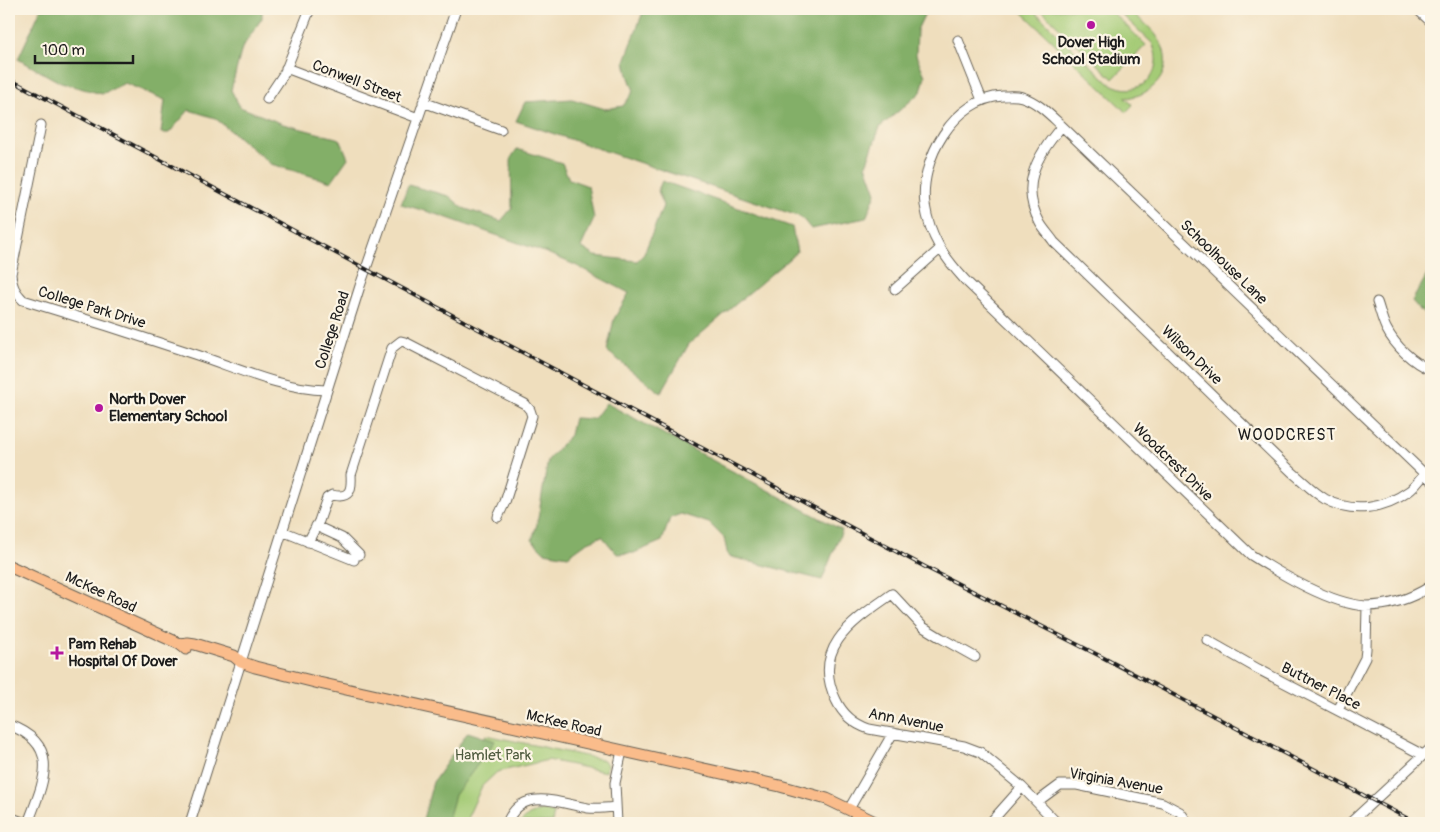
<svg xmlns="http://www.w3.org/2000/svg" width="1440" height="832" font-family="Pangolin,sans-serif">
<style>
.green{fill:#a4cb76;stroke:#607449}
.forest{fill:#83af67;stroke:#506642}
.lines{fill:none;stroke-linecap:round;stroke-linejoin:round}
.minor-casing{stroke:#666054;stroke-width:11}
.major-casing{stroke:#666054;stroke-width:13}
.minor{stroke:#fff;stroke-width:9}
.major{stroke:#fabc8b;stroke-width:11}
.rail-casing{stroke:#1c1c1c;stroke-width:4}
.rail{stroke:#fcf5e5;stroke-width:2;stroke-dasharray:5.5;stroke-linecap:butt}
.poi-dot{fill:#b5179e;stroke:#fcf5e5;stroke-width:2}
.labels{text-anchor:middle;stroke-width:4.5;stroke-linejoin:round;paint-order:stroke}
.poi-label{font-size:15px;font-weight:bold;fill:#1c1c1c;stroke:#fcf5e5;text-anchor:start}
.street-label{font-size:15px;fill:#1c1c1c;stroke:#fcf5e5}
.park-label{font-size:15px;fill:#4c593c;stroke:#fcf5e5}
.neighbourhood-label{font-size:16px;letter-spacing:1px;fill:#1c1c1c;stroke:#fcf5e5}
</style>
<rect width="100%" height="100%" fill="#fcf5e5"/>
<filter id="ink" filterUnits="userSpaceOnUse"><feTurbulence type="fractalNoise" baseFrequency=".02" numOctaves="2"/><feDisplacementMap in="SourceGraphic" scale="10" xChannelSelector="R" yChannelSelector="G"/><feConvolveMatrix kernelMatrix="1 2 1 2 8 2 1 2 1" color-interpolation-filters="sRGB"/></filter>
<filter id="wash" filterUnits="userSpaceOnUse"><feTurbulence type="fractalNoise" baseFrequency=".0096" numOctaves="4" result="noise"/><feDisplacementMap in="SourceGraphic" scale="20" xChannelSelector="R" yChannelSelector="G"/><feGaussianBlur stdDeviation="1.12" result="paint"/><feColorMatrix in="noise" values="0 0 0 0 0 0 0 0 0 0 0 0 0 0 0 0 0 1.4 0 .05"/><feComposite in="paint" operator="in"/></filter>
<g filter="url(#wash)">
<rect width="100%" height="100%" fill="#efdebd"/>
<!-- green -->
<path class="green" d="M 1019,9 L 1032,9 L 1109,83 C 1138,101 1167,74 1152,43 L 1116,9 L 1129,9 C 1139,19 1155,30 1161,43 C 1175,72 1153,96 1125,98 L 1133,105 L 1126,112 Z
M 1040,9 L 1109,9 L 1146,45 L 1113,79 Z
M 486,735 L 604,760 L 607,765 L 606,772 L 548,760 L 497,772 L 482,786 L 465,823 L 432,823 L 462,762 Z
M 542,810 L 554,813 L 552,823 L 520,823 L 529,815 Z"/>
<!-- forest -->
<path class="forest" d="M 41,9 L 262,9 L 262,18 L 242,48 L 231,90 L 240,107 L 283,124 L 340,139 L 348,158 L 331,182 L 271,164 L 215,118 L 189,110 L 169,133 L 161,133 L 165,100 L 125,83 L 102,94 L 61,83 L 18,59 Z
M 644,9 L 927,9 L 917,30 L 916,55 L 925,76 L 921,92 L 880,127 L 866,165 L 876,193 L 866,218 L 811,229 L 801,217 L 516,121 L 525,102 L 572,99 L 605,109 L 623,106 L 634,91 L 628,75 L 625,61 Z
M 517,149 L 562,163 L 569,179 L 588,186 L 594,219 L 581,247 L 595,256 L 637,261 L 644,254 L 663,206 L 658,190 L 662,181 L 792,227 L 797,252 L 689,344 L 661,393 L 607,351 L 614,319 L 629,293 L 575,265 L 547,253 L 439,215 L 401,204 L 408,185 L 449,196 L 463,208 L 501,221 L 512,208 L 511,158 Z
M 1431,268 L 1431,322 L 1412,301 Z
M 606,403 L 842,530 L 822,580 L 728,556 L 724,538 L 709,523 L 681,514 L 670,518 L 662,541 L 634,553 L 617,554 L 602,536 L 586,543 L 568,556 L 544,552 L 532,540 L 537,524 L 548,460 L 570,435 L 574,418 L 594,419 Z
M 468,732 L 495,741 L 455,795 L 447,823 L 422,823 L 433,782 Z"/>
</g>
<g filter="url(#ink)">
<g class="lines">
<!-- minor casing -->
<g class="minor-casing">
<path id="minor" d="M 1417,9 L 1431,22
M 958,40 L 982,100
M 286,68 L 418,118
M 267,99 L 285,72 L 310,9
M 423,102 L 501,130
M 41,125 L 11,274 C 12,286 15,292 23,300 C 80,317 137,335 194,354 C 237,368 281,389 326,390
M 1062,126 C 1037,155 1019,185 1040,223 C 1044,230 1050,236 1054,242 L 1292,472 C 1303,481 1313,492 1325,499 C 1353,514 1384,509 1409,491 C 1415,487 1420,479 1425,474
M 895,289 L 940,249
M 1377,302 C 1380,310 1382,320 1386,328 C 1395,346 1413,363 1431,370
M 1431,480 L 1062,126 C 1050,115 1038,102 1022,97 C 1016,95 1009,96 1003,96 C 954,98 919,160 925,205 C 930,237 944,257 965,280 L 1251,555 C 1281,574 1330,604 1366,606 C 1389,606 1412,598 1431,586
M 316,526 L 342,538 L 359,555
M 282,531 L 354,560
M 308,542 L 319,521 L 327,498 L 332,495 C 350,499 352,490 351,475 L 392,348 L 401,341 L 405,342 L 525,404 L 530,410 L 532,416 L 505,502 L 498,517
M 1207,640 L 1258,669 L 1423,755
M 975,657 L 941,638 L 923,627 L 892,594 C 855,620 810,647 836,700 C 843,715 854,724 869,729 L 964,746 L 980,752 L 1022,787 L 1057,823
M 1338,710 L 1365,658 L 1366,649 L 1367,606
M 9,725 C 63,745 43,783 28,823
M 1037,802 L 1060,785 L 1077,785 L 1163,803 L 1180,812 L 1188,823
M 849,809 L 893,733
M 9,817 L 25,823
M 190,823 L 360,286 L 456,9
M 507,823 C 522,785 560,804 588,808 C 597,809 606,808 616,807
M 617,823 L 615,783 L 622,751
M 990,823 L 1022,787
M 1350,823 L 1431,748"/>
</g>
<!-- major casing -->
<g class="major-casing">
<path id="major" d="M 9,566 L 180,644 L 186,649
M 180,644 L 188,643 L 195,644 L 234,656 L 241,662 L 255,667 L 319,683 L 780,786 L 827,799 L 877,823"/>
</g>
<!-- minor -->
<use href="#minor" class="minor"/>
<!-- major -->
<use href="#major" class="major"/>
<!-- rail casing -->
<g class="rail-casing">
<path id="rail" d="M 9,79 L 929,569 L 1102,657 L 1416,823"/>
</g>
<!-- rail -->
<use href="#rail" class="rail"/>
</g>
</g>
<!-- markers -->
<g class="poi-dot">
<circle cx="1091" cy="25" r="5"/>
<circle cx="99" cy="408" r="5"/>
<path d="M54.5 645.5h5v5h5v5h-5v5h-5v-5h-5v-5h5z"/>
</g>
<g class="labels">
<!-- poi labels -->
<g class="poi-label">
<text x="1091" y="47" text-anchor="middle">Dover High<tspan x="1091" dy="17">School Stadium</tspan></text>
<text x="109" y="404">North Dover<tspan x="109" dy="17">Elementary School</tspan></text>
<text x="68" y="649">Pam Rehab<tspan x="68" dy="17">Hospital Of Dover</tspan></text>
</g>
<!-- street labels -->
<g class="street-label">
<text transform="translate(357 81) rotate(21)" y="5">Conwell Street</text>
<text transform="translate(1224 262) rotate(44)" y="5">Schoolhouse Lane</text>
<text transform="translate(92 307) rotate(17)" y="5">College Park Drive</text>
<text transform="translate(332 330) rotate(-72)" y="5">College Road</text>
<text transform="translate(1192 355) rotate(44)" y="5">Wilson Drive</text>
<text transform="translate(1173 462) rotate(44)" y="5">Woodcrest Drive</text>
<text transform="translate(101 592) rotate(25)" y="5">McKee Road</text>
<text transform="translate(1321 686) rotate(27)" y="5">Buttner Place</text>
<text transform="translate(906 720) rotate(11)" y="5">Ann Avenue</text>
<text transform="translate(564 723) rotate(13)" y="5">McKee Road</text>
<text transform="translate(1116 781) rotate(10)" y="5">Virginia Avenue</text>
</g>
<!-- park labels -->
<g class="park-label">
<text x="493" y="760">Hamlet Park</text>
</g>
<!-- neighbourhood labels -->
<g class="neighbourhood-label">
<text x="1287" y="440">WOODCREST</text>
</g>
</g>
<!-- margin -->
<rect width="1440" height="832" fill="none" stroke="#fcf5e5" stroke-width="30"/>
<!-- scale -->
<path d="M35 55v8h98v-8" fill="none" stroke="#1c1c1c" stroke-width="2.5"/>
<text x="42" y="55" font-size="15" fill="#1c1c1c" stroke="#fcf5e5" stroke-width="4" paint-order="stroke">100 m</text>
</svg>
